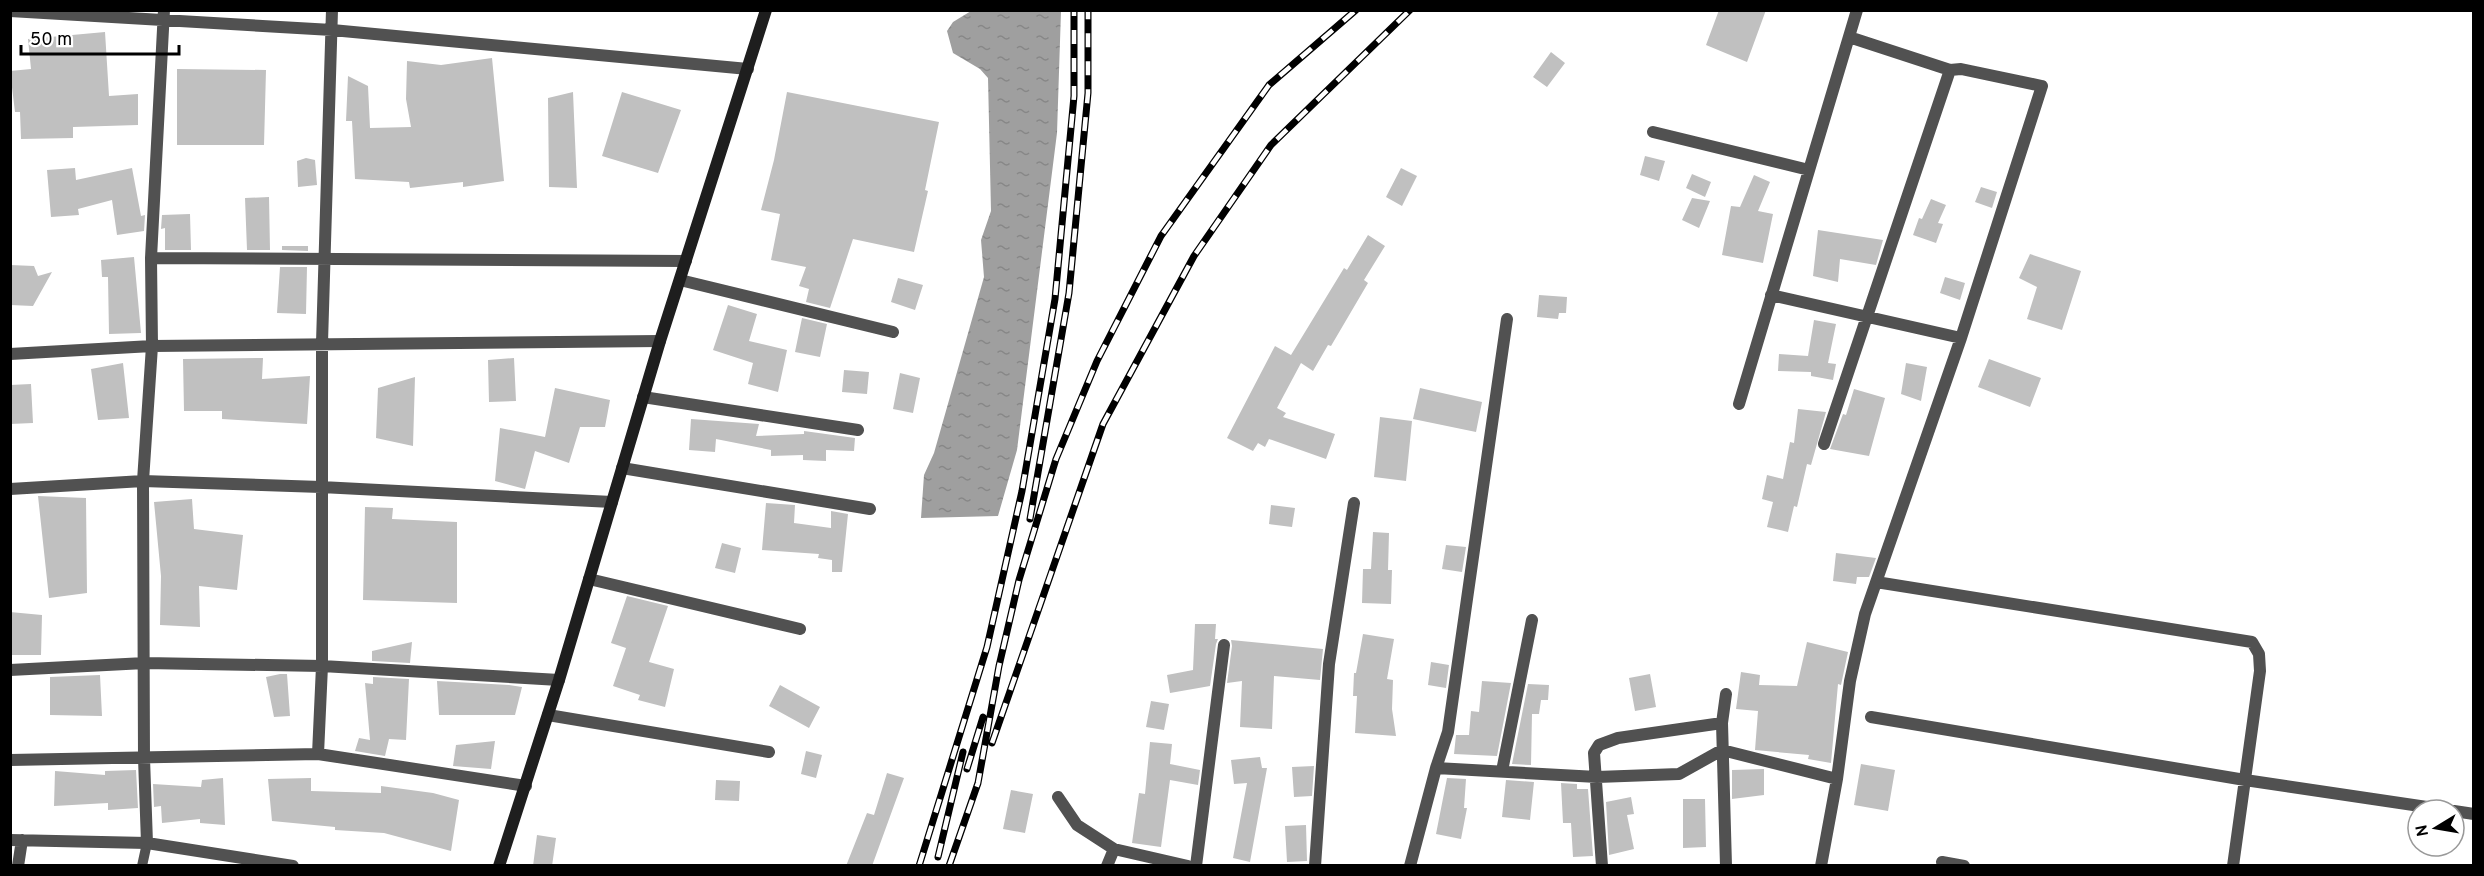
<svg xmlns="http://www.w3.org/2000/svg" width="2484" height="876" font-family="Overpass,sans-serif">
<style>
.water{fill:url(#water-ripples)}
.building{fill:#c0c0c0}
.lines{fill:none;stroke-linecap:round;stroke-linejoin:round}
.lane{stroke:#515151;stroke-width:10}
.street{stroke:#515151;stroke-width:12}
.secondary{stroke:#1e1e1e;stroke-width:12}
.rail-casing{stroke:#000;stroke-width:7}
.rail{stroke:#fff;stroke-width:4.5;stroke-dasharray:14;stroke-linecap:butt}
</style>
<defs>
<pattern id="water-ripples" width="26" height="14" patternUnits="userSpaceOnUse" patternTransform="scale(1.5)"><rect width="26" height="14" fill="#9f9f9f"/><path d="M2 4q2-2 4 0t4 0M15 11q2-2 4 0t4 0" fill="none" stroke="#878787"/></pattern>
</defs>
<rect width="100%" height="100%" fill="#fff"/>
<!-- water -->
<path class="water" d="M 971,11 L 1061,11 L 1057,133 L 1017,450 L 998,516 L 921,518 L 924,475 L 934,453 L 984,277 L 981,240 L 991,211 L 988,78 L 980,69 L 953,53 L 947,31 L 953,22 Z"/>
<!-- building -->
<path class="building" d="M 1719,10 L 1766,10 L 1747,62 L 1706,45 Z
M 105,32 L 109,96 L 138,94 L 138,125 L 73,127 L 73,138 L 21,139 L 20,112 L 15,112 L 10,71 L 31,69 L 28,39 Z
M 1551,52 L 1565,63 L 1547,87 L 1533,77 Z
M 492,58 L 504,181 L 463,187 L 463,182 L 410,188 L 409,182 L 355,179 L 352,121 L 346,121 L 348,76 L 368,86 L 370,128 L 411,127 L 406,99 L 407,61 L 441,65 Z
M 177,69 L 266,70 L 264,145 L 177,145 Z
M 573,92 L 577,188 L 549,187 L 548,98 Z
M 622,92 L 681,110 L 658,173 L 602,156 Z
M 787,92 L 939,122 L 925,190 L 928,191 L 914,252 L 853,239 L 830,308 L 806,302 L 809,289 L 799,286 L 806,267 L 771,260 L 780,214 L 761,210 L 774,160 Z
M 1645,156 L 1665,161 L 1659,181 L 1640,175 Z
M 306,158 L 315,160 L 317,185 L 298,187 L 297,161 Z
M 75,168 L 76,180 L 132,168 L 141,216 L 145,215 L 144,231 L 117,235 L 112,200 L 78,209 L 79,215 L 51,217 L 47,170 Z
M 1401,168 L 1417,176 L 1402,206 L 1386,197 Z
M 1692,174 L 1711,182 L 1705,197 L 1686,188 Z
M 1754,175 L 1770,182 L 1758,211 L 1773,214 L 1763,263 L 1722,255 L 1731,206 L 1740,207 Z
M 1981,187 L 1997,192 L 1992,208 L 1975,202 Z
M 269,197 L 270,250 L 247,250 L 245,198 Z
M 1692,198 L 1710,201 L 1699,228 L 1682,220 Z
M 1931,199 L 1946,205 L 1938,223 L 1943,224 L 1936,243 L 1913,235 L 1919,218 L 1922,219 Z
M 190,214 L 191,250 L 165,250 L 165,228 L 161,229 L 162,215 Z
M 1818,230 L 1883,240 L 1876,265 L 1840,259 L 1838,282 L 1813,276 Z
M 1368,235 L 1385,246 L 1364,280 L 1368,283 L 1331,346 L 1328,345 L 1313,371 L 1301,363 L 1277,408 L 1286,413 L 1283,417 L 1335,434 L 1326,459 L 1269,439 L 1265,447 L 1258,443 L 1253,451 L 1227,438 L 1275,346 L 1291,355 L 1344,268 L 1347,270 Z
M 282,246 L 308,246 L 308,251 L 282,250 Z
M 2030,254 L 2081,271 L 2062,330 L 2027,319 L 2037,287 L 2019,278 Z
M 134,257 L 141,333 L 109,334 L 108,277 L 102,277 L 101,260 Z
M 10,265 L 34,266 L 38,276 L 52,272 L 33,306 L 10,305 Z
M 280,267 L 307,267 L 306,314 L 277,313 Z
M 1945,277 L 1965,283 L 1960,300 L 1940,293 Z
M 898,278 L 923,285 L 915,310 L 891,302 Z
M 1539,295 L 1567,297 L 1566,313 L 1559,313 L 1558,319 L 1537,317 Z
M 728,305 L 757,314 L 749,341 L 787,350 L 778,392 L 748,384 L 753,363 L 713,350 Z
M 802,318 L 827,324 L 820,357 L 795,352 Z
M 1814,320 L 1836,324 L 1828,363 L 1836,364 L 1833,380 L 1811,376 L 1811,372 L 1778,371 L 1779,354 L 1808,356 Z
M 263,358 L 262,379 L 310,376 L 307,424 L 238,420 L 222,419 L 222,411 L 184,411 L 183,359 Z
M 514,358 L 516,401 L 489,402 L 488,360 Z
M 1989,359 L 2041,378 L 2030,407 L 1978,387 Z
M 123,363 L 129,418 L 98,420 L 91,369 Z
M 1906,363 L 1927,367 L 1921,401 L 1901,394 Z
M 844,370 L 869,372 L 867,394 L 842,392 Z
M 900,373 L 920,378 L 913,413 L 893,409 Z
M 415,377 L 413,446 L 376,438 L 378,388 Z
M 31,384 L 33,423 L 10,424 L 10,385 Z
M 555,388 L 610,400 L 605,427 L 580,427 L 569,463 L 535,451 L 525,489 L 495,481 L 500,428 L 545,437 Z
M 1420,388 L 1482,402 L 1476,432 L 1413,419 Z
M 1854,389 L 1885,398 L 1869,456 L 1830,449 L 1843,414 L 1846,415 Z
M 1798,409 L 1826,412 L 1811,465 L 1807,464 L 1797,507 L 1794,506 L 1788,532 L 1767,527 L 1773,502 L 1762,499 L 1767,475 L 1783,479 L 1790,442 L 1794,443 Z
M 1380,417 L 1412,421 L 1406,481 L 1374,477 Z
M 691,419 L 759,424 L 756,436 L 804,434 L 804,431 L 855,438 L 854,451 L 826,450 L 826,461 L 803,460 L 803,455 L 771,456 L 771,450 L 716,439 L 715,452 L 689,450 Z
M 38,496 L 86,498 L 87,593 L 49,598 Z
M 192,499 L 194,529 L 243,535 L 237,590 L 199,586 L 200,627 L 160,625 L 161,576 L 154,502 Z
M 766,503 L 795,505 L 794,523 L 831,528 L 831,511 L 848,514 L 842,572 L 832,572 L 832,560 L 818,558 L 819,554 L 762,550 Z
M 1271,505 L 1295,508 L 1292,527 L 1269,524 Z
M 365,507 L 393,508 L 392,519 L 457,522 L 457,603 L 363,600 Z
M 1373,532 L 1389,533 L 1388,570 L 1392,570 L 1391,604 L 1362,603 L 1363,569 L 1371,569 Z
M 722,543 L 741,548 L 735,573 L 715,568 Z
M 1446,545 L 1466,547 L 1462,572 L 1442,569 Z
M 1836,553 L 1876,558 L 1869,577 L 1857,577 L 1856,584 L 1833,581 Z
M 627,596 L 668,606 L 649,662 L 674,669 L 665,707 L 638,700 L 640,695 L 613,686 L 626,648 L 611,643 Z
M 10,612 L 42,615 L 41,655 L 10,655 Z
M 1195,624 L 1216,624 L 1215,639 L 1218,639 L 1216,644 L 1210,686 L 1170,693 L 1167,675 L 1193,670 Z
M 1363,634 L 1394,639 L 1387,679 L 1393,680 L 1392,709 L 1396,736 L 1355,733 L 1357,696 L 1353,696 L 1354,673 L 1356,673 Z
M 1231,640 L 1323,649 L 1320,680 L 1274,676 L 1272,729 L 1240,727 L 1242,681 L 1227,683 L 1232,646 Z
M 412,642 L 410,663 L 372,661 L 372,651 Z
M 1807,642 L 1848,652 L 1841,685 L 1838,684 L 1831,763 L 1808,759 L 1809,755 L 1755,750 L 1758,711 L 1736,709 L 1741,672 L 1760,675 L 1759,685 L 1797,686 Z
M 1431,662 L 1449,665 L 1446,688 L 1428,685 Z
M 280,674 L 287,674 L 290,716 L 274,717 L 266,677 Z
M 1650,674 L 1656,707 L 1635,711 L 1629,678 Z
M 100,675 L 102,716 L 50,715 L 50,677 Z
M 373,677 L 409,679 L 406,740 L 389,739 L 385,756 L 355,751 L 359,738 L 370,740 L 365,683 L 373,684 Z
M 437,681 L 509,685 L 522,687 L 515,715 L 439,715 Z
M 1482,681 L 1511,683 L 1497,756 L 1454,754 L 1456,735 L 1469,735 L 1471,711 L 1479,712 Z
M 1528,684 L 1549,685 L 1548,700 L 1541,700 L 1539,714 L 1532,714 L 1531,765 L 1512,764 Z
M 780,685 L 820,707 L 809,728 L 769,706 Z
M 1151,701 L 1169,704 L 1164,730 L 1146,727 Z
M 495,741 L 491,769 L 453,766 L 456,745 Z
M 1150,742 L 1172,744 L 1170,764 L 1200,770 L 1198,785 L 1170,780 L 1161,847 L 1132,843 L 1139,793 L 1145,794 Z
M 806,751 L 822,755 L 816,778 L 801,774 Z
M 1260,757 L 1262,768 L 1267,768 L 1250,862 L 1233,858 L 1247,783 L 1234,784 L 1231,760 Z
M 1861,764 L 1895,770 L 1888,811 L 1854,805 Z
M 1314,766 L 1312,796 L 1294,797 L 1292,767 Z
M 1764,769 L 1764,795 L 1732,799 L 1732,770 Z
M 136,770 L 138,808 L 108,810 L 108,803 L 54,806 L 55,771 L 105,775 L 105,771 Z
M 887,773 L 904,778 L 872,866 L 846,866 L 867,813 L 874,815 Z
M 223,778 L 225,825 L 200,823 L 200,819 L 162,823 L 161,806 L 154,807 L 153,784 L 201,787 L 202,780 Z
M 311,778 L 311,791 L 381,793 L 381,786 L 433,793 L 459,800 L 451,851 L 384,833 L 335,830 L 335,827 L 272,821 L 268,779 Z
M 1447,778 L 1466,779 L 1464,808 L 1467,808 L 1461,839 L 1436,834 Z
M 716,780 L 740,781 L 739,801 L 715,800 Z
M 1506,780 L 1534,782 L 1530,820 L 1502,817 Z
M 1561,783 L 1577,784 L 1577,789 L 1588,789 L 1593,856 L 1573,857 L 1571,823 L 1563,823 Z
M 1011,790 L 1033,794 L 1025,833 L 1003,829 Z
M 1631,797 L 1634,814 L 1627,815 L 1634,849 L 1609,855 L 1606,802 Z
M 1683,799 L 1705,799 L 1706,847 L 1683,848 Z
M 1306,825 L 1307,861 L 1287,862 L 1285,826 Z
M 537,835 L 556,838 L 552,866 L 533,866 Z"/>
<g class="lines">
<!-- lane -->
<path class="lane" d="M 142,866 L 147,843"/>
<!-- street -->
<path class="street" d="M 10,11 L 332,30 L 748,69
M 1849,37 L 1950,70
M 1653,132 L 1809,170
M 151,258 L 686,261
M 680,280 L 893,332
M 1771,295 L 1961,338
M 10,354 L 152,346 L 660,341
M 643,397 L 858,430
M 1739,404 L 1857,10
M 622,468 L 870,509
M 10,489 L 143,481 L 321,487 L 612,502
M 589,579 L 800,629
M 1876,582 L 2252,642 L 2259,654 L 2260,671 L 2233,866
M 10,670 L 145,663 L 322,666 L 559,680
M 1726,694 L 1722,723 L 1726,866
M 548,715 L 769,752
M 1871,717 L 2245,780 L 2447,810
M 318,754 L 322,666 L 322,343 L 332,10
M 10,760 L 318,754 L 526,786
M 1436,768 L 1597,777 L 1679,774 L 1722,750 L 1837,779
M 1502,771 L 1532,620
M 1058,797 L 1077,825 L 1114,849 L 1188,866
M 2454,811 L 2474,814
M 10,840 L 147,843 L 293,866
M 147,843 L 144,758 L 143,481 L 152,346 L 151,258 L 164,10
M 1942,862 L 1964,866
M 18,866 L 22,840
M 1107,866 L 1114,849
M 1196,866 L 1224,645
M 1315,866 L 1329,664 L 1354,503
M 1410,866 L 1436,768 L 1448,732 L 1507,319
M 1602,866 L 1594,753 L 1599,745 L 1618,738 L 1722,723
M 1821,866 L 1837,779 L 1850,681 L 1865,614 L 1961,338 L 2042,86 L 1961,69 L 1950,70 L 1824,444"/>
<!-- secondary -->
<path class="secondary" d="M 499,866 L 559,680 L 660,341 L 766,10"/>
<!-- rail casing -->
<g class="rail-casing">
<path id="rail" d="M 1030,519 L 1069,293 L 1088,93 L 1088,10
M 992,743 L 1103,424 L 1194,256 L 1271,145 L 1410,10
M 967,769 L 983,717
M 938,857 L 963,752
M 919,866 L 987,647 L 1022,491 L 1055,299 L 1074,96 L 1074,10
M 949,866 L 978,783 L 999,666 L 1019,580 L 1056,459 L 1097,361 L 1161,236 L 1269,85 L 1356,10"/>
</g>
<!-- rail -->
<use href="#rail" class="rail"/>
</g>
<!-- border -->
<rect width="2484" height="876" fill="none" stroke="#000000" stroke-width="24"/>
<!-- north arrow -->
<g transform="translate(2436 828) rotate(259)"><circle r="28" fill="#ffffff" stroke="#999999" stroke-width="1.5"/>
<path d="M0-4.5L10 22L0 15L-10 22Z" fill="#000000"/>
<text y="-9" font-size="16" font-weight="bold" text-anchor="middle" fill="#000000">N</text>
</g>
<!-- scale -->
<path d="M21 45v9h158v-9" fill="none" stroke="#000000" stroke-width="3"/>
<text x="30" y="45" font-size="18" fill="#000000" stroke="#ffffff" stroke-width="4.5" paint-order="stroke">50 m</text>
</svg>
